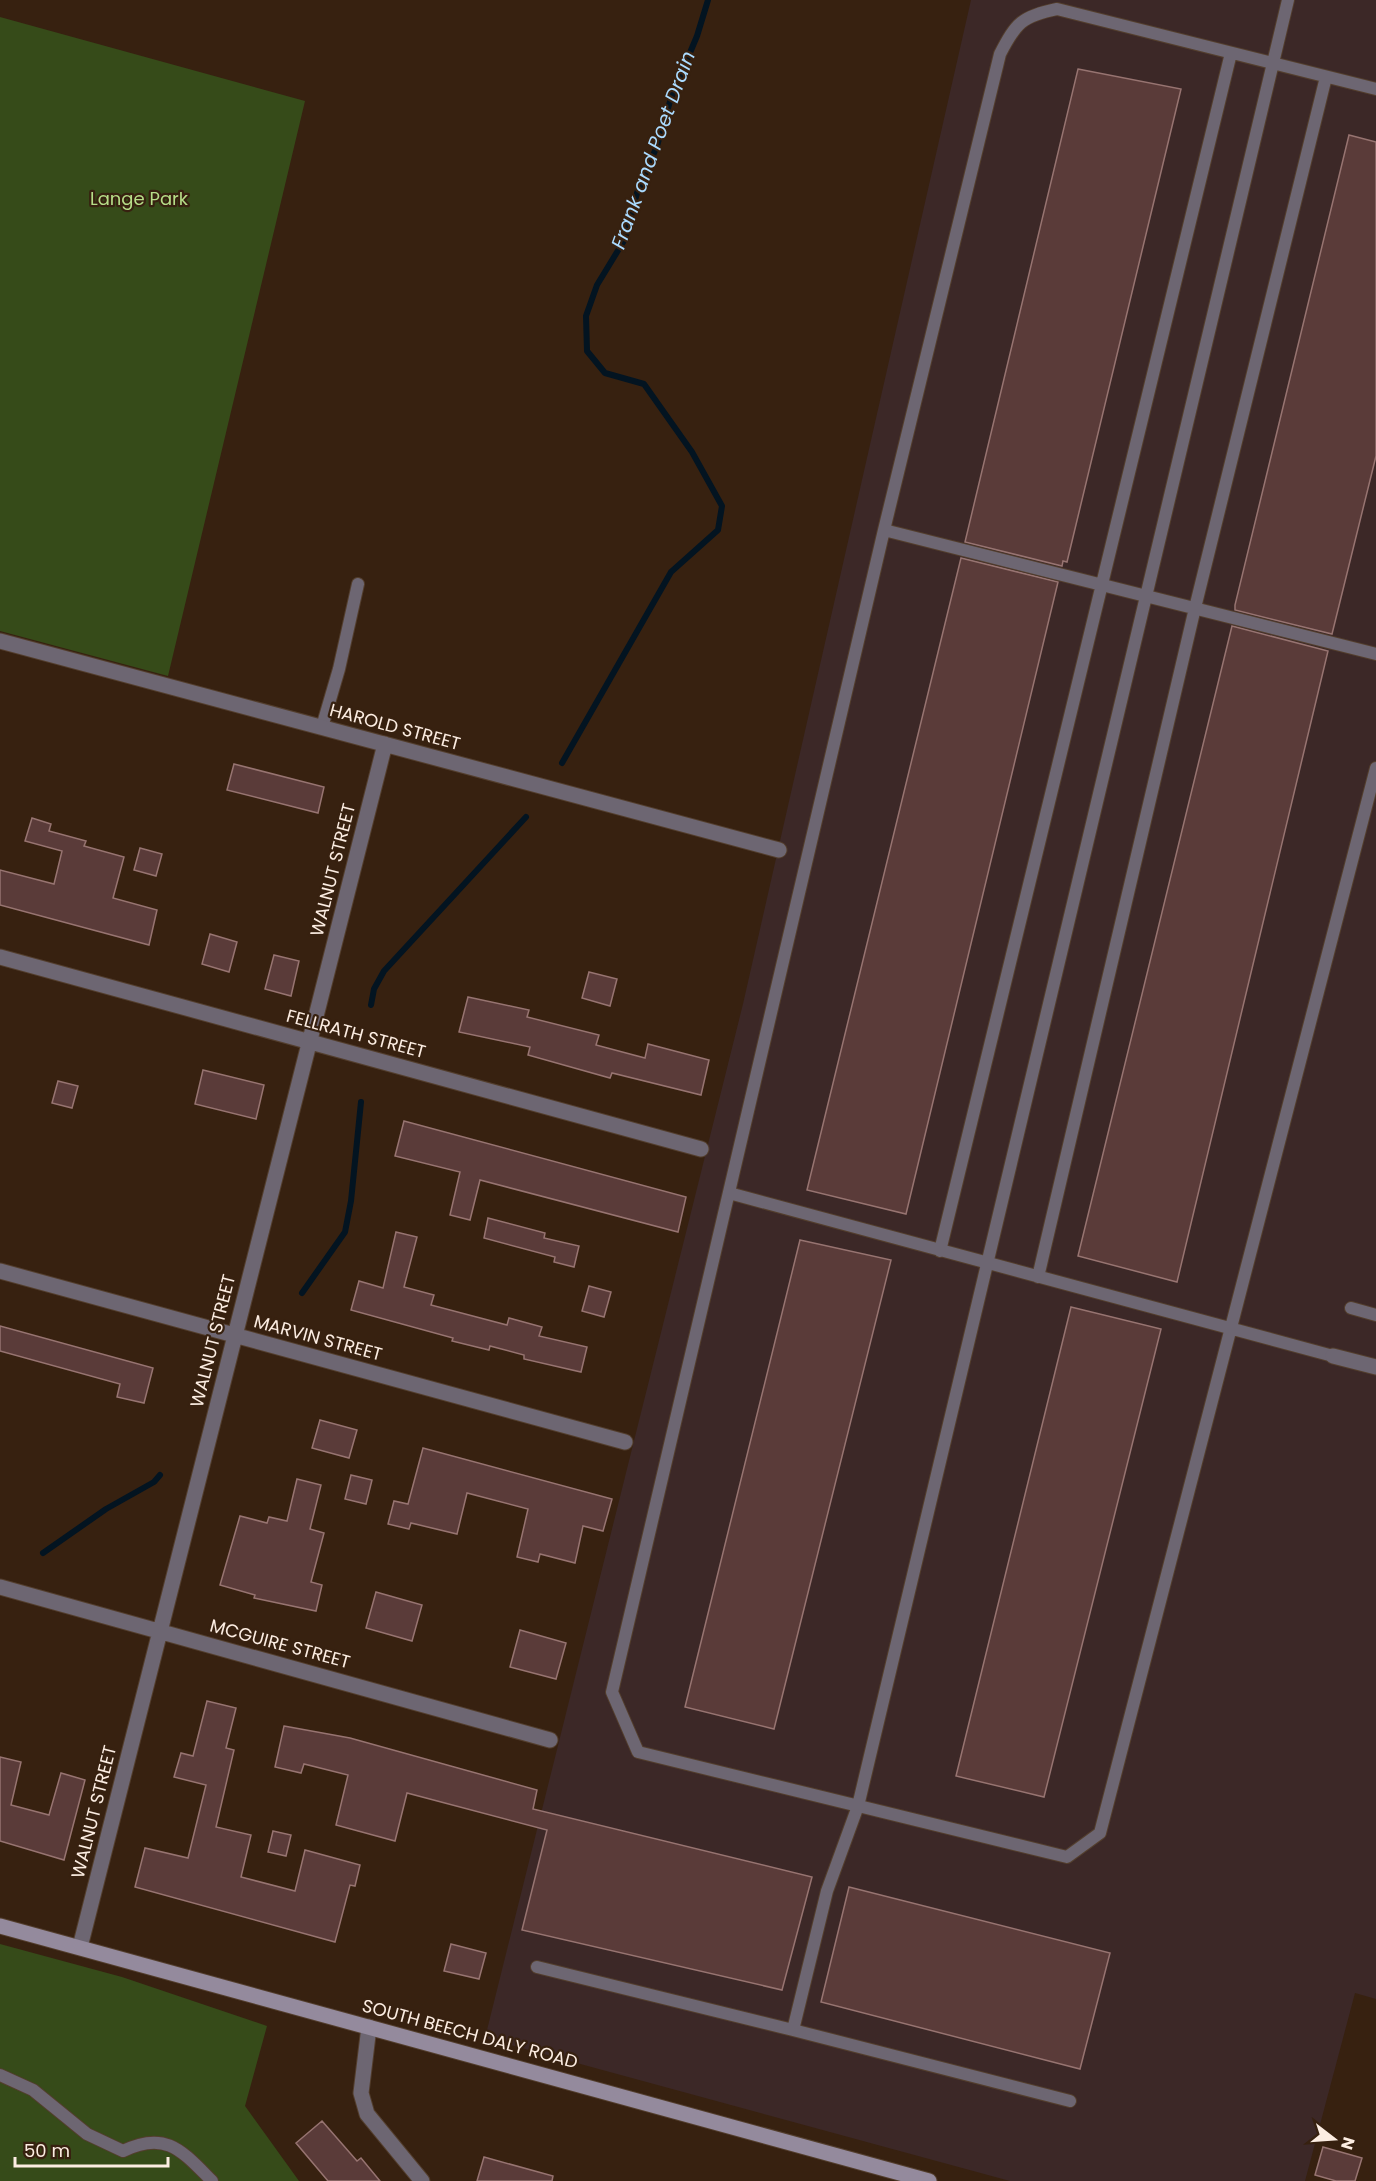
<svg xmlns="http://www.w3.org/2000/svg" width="1376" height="2181" font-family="Poppins,sans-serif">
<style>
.industrial{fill:#3c2827}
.green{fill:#364b19}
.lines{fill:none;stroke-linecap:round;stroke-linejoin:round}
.stream{stroke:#031421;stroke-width:6}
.building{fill:#5a3b39;stroke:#977471;stroke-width:1.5}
.lane-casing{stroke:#533e2d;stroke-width:14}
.street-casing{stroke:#533e2d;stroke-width:17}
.secondary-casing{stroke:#533e2d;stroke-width:17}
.lane{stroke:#6d6672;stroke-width:12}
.street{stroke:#6d6672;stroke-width:15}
.secondary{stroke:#948a9d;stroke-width:15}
.labels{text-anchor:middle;stroke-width:4.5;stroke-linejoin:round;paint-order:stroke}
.park-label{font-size:18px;fill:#b6dd88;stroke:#372110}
.street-label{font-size:18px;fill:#fcede2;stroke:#372110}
.water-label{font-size:20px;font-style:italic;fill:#abdbff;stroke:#372110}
</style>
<rect width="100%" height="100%" fill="#372110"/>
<!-- industrial -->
<path class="industrial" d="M 971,0 L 1376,0 L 1376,1999 L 1355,1993 L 1305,2181 L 1010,2181 L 485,2038 L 743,1004 Z"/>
<!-- green -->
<path class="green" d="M 0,17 L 305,101 L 168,676 L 0,631 Z
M 0,1944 L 122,1977 L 267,2026 L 245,2106 L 299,2181 L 0,2181 Z"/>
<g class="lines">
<!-- stream -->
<path class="stream" d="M 562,763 L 671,572 L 718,530 L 722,506 L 692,452 L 644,384 L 605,373 L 587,351 L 586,316 L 597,285 L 625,239 L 637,193 L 657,146 L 671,98 L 697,36 L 708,0
M 371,1005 L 374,989 L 384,971 L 526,817
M 302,1293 L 345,1232 L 351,1201 L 361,1102
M 43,1553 L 106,1509 L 154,1482 L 160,1475"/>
</g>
<!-- building -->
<path class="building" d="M 1078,69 L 1181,89 L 1067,562 L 1063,561 L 1062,566 L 965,542 Z
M 1349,135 L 1376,142 L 1376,456 L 1332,634 L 1235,610 L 1235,605 Z
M 961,558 L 1058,582 L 906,1214 L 807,1190 Z
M 1232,626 L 1328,651 L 1177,1282 L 1078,1256 Z
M 234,764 L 324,787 L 318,813 L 227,790 Z
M 32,818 L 51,824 L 49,831 L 86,841 L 84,846 L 124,857 L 113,898 L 157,910 L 149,945 L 0,905 L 0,870 L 54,884 L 62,851 L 25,841 Z
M 140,848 L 162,854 L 156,876 L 134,870 Z
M 210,934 L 237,942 L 229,972 L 202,964 Z
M 274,955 L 299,961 L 291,996 L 265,989 Z
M 589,972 L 617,979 L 610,1006 L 582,998 Z
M 468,997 L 529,1010 L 527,1017 L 599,1035 L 596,1045 L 645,1058 L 648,1044 L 709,1060 L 701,1095 L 612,1073 L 610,1078 L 528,1055 L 530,1047 L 459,1032 Z
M 203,1070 L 264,1085 L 256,1119 L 195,1104 Z
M 58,1081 L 78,1086 L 72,1108 L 52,1103 Z
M 404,1121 L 686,1197 L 678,1232 L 480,1180 L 470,1220 L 450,1215 L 460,1172 L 395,1156 Z
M 488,1218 L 545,1233 L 544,1238 L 579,1246 L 574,1267 L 554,1262 L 555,1257 L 484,1238 Z
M 396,1232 L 417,1237 L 404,1287 L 434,1295 L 431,1305 L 507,1325 L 509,1318 L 542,1327 L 539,1336 L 587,1347 L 581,1372 L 524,1359 L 524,1355 L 490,1346 L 489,1350 L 452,1341 L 453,1338 L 351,1310 L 359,1281 L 383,1288 Z
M 800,1240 L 891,1260 L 774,1729 L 685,1707 Z
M 589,1286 L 611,1292 L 604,1317 L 582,1311 Z
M 1071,1307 L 1161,1329 L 1044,1797 L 956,1776 Z
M 0,1326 L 153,1368 L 144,1403 L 117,1397 L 120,1384 L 0,1351 Z
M 320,1420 L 357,1430 L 349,1458 L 312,1448 Z
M 423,1448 L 612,1499 L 603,1531 L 583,1526 L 575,1563 L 540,1554 L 538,1562 L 517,1557 L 528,1509 L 467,1493 L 457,1534 L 411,1523 L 409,1529 L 388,1524 L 394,1501 L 408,1504 Z
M 351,1475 L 372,1480 L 366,1504 L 345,1499 Z
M 297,1479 L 321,1485 L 310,1529 L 324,1533 L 311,1582 L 322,1585 L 316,1611 L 254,1598 L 255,1595 L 220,1585 L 240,1516 L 267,1523 L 269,1517 L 287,1521 Z
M 376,1592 L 422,1605 L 412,1641 L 366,1628 Z
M 520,1630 L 566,1643 L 556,1679 L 510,1667 Z
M 207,1701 L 236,1708 L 226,1748 L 234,1750 L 216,1827 L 251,1835 L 241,1877 L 295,1891 L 305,1850 L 360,1865 L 355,1886 L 350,1885 L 335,1942 L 135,1887 L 145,1848 L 188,1858 L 206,1785 L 174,1777 L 181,1753 L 193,1756 Z
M 284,1726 L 350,1738 L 537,1790 L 533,1809 L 812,1877 L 782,1990 L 522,1930 L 547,1830 L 407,1793 L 395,1841 L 336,1825 L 348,1775 L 304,1764 L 301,1773 L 275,1767 Z
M 0,1757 L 21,1762 L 11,1805 L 49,1815 L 61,1773 L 85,1780 L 64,1860 L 0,1841 Z
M 273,1831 L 291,1835 L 286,1856 L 268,1852 Z
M 849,1887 L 1110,1953 L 1080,2069 L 821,2002 Z
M 451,1944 L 486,1953 L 479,1979 L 444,1971 Z
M 322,2121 L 357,2161 L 361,2158 L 380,2181 L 328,2181 L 296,2143 Z
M 1323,2147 L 1362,2158 L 1355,2181 L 1336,2181 L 1315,2175 Z
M 484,2157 L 553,2176 L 552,2181 L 477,2181 Z"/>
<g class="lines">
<!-- lane casing -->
<g class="lane-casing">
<path id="lane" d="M 1376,89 L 1057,9 C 1022,16 1016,23 1000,54 L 884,530 L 612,1692 L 638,1752 L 1067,1857 L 1100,1833 L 1376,768
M 884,530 L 1376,654
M 322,727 L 339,669 L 358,584
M 729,1193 L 1333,1356
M 940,1251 L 1231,53
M 1038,1277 L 1195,608 L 1326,77
M 1351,1308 L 1376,1315
M 537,1967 L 793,2030
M 0,2075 L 33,2090 L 87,2134 L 123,2151 C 166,2130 182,2151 212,2181
M 1070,2101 L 793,2030 L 827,1891 L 858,1806 L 1288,0"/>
</g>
<!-- street casing -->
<g class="street-casing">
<path id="street" d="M 0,641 L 779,850
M 0,957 L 701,1149
M 0,1271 L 625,1442
M 1333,1356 L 1376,1367
M 0,1587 L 550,1740
M 80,1947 L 385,744
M 369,2027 L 361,2093 L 367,2114 L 422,2181"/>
</g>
<!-- secondary casing -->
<g class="secondary-casing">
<path id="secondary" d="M 0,1926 L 929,2181"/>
</g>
<!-- lane -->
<use href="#lane" class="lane"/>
<!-- street -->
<use href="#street" class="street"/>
<!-- secondary -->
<use href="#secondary" class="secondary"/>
</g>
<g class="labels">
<!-- park labels -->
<g class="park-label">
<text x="139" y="205">Lange Park</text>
</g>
<!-- street labels -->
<g class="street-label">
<text transform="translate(395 727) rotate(15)" y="6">HAROLD STREET</text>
<text transform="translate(333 870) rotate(-76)" y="6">WALNUT STREET</text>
<text transform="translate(356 1034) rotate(15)" y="6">FELLRATH STREET</text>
<text transform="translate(318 1338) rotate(15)" y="6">MARVIN STREET</text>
<text transform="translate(213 1341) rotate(-76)" y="6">WALNUT STREET</text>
<text transform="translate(280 1644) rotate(15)" y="6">MCGUIRE STREET</text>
<text transform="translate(94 1812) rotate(-76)" y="6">WALNUT STREET</text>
<text transform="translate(470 2034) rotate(15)" y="6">SOUTH BEECH DALY ROAD</text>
</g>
<!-- water labels -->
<g class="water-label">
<text transform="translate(653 150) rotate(-70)" y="7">Frank and Poet Drain</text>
</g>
</g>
<!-- north arrow -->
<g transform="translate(1334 2139) rotate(107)" stroke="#372110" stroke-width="4.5" paint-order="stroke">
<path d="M0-4.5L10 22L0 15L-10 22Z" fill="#fcede2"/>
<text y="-9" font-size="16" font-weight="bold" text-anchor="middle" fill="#fcede2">N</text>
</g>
<!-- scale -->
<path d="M15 2157v9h153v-9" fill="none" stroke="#fcede2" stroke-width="3"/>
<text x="24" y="2157" font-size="18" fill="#fcede2" stroke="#372110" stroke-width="4.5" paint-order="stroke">50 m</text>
</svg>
